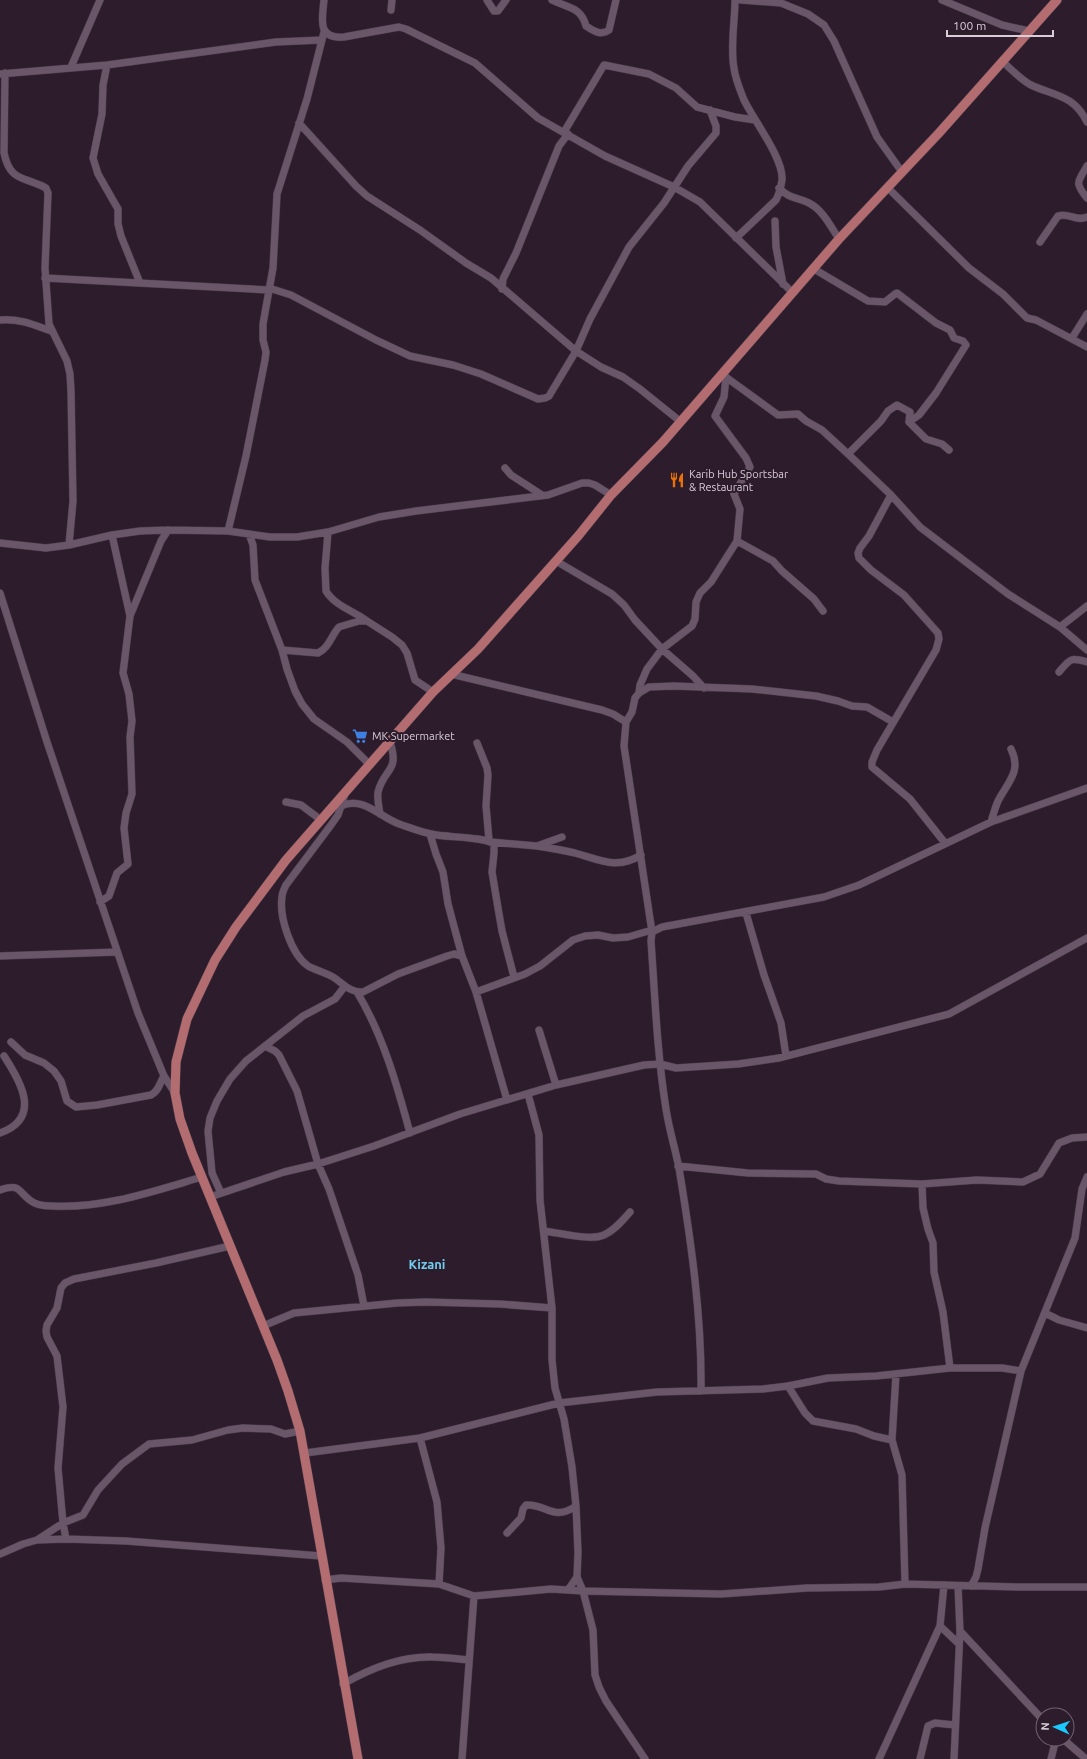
<svg xmlns="http://www.w3.org/2000/svg" width="1087" height="1759" font-family="Ubuntu,sans-serif">
<style>
.lines{fill:none;stroke-linecap:round;stroke-linejoin:round}
.minor-casing{stroke:#483a47;stroke-width:8}
.major-casing{stroke:#483a47;stroke-width:10}
.minor{stroke:#695668;stroke-width:7}
.major{stroke:#b36d70;stroke-width:9}
.labels{text-anchor:middle;stroke-width:4;stroke-linejoin:round;paint-order:stroke}
.poi-label{font-size:11px;fill:#d9ced8;stroke:#2d1c2c;text-anchor:start}
.quarter-label{font-size:13px;font-weight:bold;fill:#71cdef;stroke:#2d1c2c}
</style>
<rect width="100%" height="100%" fill="#2d1c2c"/>
<g class="lines">
<!-- minor casing -->
<g class="minor-casing">
<path id="minor" d="M 324,0 C 322,20 317,39 344,37 L 399,27 L 406,29 L 475,63 L 538,118 L 605,156 L 674,187 L 700,202 L 792,292
M 487,0 L 494,11 L 498,11 L 506,0
M 552,0 C 568,8 581,7 586,26 C 594,31 601,36 609,30 L 616,0
M 735,0 C 735,20 730,49 734,68 C 735,78 740,90 744,100 C 753,119 784,159 782,180 C 781,187 779,194 776,200 L 736,238
M 741,0 L 781,3 L 808,14 L 824,25 L 834,41 L 877,137 L 902,172
M 942,0 L 1002,25 L 1029,31
M 391,10 L 392,0
M 1002,61 C 1011,69 1021,80 1031,85 C 1055,96 1074,95 1087,122
M 107,65 L 103,85 L 102,114 L 93,158 L 98,174 L 118,209 L 118,224 L 121,236 L 140,283
M 71,67 L 100,0
M 5,73 L 4,153 C 10,182 24,176 46,188 L 48,193 L 45,268 L 49,324 L 67,361 L 70,374 L 71,391 L 73,501 L 69,545
M 0,74 L 107,65 L 276,42 L 322,40
M 299,123 L 356,186 L 367,196 L 420,230 L 466,263 L 491,278 L 576,351 L 601,367 L 623,377 L 640,389 L 681,422
M 564,132 L 604,65 L 649,74 L 676,88 L 697,107 L 735,117 L 755,120
M 1087,166 C 1078,182 1074,182 1087,198
M 779,188 C 791,200 795,196 809,203 C 823,210 831,227 839,239
M 888,188 L 969,268 L 1003,294 L 1027,318 L 1036,320 L 1087,347
M 775,221 L 776,247 L 783,284
M 1040,242 L 1058,216 C 1069,212 1075,222 1087,217
M 814,269 L 868,301 L 885,302 L 895,294 L 897,293 L 936,323 L 950,330 L 954,338 L 963,341 L 966,345 L 936,393 L 919,415 L 909,422
M 45,278 L 269,290
M 269,288 L 291,295 L 376,340 L 410,356 L 453,365 L 481,374 L 538,399 L 545,398 L 549,396 L 576,351 L 590,319 L 629,247 L 664,203 L 688,166 L 716,133 L 716,126 L 710,110
M 502,289 L 503,279 L 516,253 L 559,146 L 568,134
M 0,320 C 18,318 34,325 51,331
M 1072,338 L 1087,314
M 723,375 L 778,415 L 798,414 L 806,421 L 822,430 L 848,454 L 891,495 L 920,527 L 1008,594 L 1060,627 L 1087,650
M 848,454 L 881,421 L 888,411 L 897,405 L 910,412 L 909,422 L 926,439 L 942,444 L 949,450
M 505,468 L 511,475 L 542,495
M 891,495 L 869,536 L 860,548 L 858,553 L 859,558 L 871,570 L 904,595 L 938,633 L 939,639 L 936,650 L 877,750 L 872,762 L 872,767 L 910,799 L 945,843
M 228,531 L 246,456 L 265,360 L 266,352 L 263,340 L 263,324 L 273,268 L 277,194 L 307,99 L 324,32
M 328,532 L 325,568 L 326,591 C 335,606 354,611 367,621
M 249,534 L 253,545 L 255,580 L 282,650 L 287,669 L 295,691 L 302,704 L 314,719 L 347,742 L 370,765
M 737,541 L 773,561 L 782,571 L 814,599 L 823,611
M 0,543 L 46,548 L 69,545 L 112,535 L 140,531 L 168,530 L 228,531 L 270,537 L 297,537 L 328,532 L 379,517 L 416,511 L 548,495 L 582,483 L 589,483 L 595,485 L 611,495
M 556,561 L 612,594 L 624,605 L 635,620 L 662,649 L 693,676 L 704,688
M 0,593 L 47,742 L 138,1013 L 164,1076 L 175,1093
M 130,616 L 161,541 L 168,530
M 1060,627 L 1087,606
M 282,650 L 318,653 C 329,648 331,636 339,627 L 359,621 L 367,621 L 392,637 L 402,645 L 407,653 L 415,680 L 433,692
M 1059,672 C 1070,659 1070,657 1087,662
M 451,674 L 602,710 L 613,714 L 626,722
M 639,693 L 640,685 L 647,669 L 662,649 L 692,626 L 695,619 L 696,602 L 700,593 L 711,582 L 737,541 L 740,509 L 734,494 L 750,467 L 746,458 L 715,416 L 724,397 L 726,377
M 477,743 L 487,768 L 488,775 L 486,806 L 489,840
M 345,794 L 338,815 L 331,825 L 286,885 C 284,889 282,893 282,897 C 279,917 291,954 308,966 C 317,971 328,973 336,979 C 344,985 352,993 363,992 L 398,974 L 447,956 L 454,954 L 462,956
M 286,802 L 301,805 L 321,820
M 341,806 C 364,795 381,819 402,825 C 411,828 421,832 431,834 C 447,838 482,836 494,844 L 494,853 L 492,872 L 498,908 L 502,931 L 514,977
M 380,814 C 379,807 377,799 378,792 C 384,768 400,772 390,742
M 991,822 C 993,815 995,808 998,801 C 1008,782 1022,771 1011,749
M 430,834 L 436,854 L 443,872 L 448,904 L 462,956 L 476,992 L 507,1100
M 491,842 L 537,846 L 562,837
M 537,846 C 550,848 562,850 575,853 C 600,860 617,870 641,855
M 100,902 L 109,896 L 117,873 L 128,864 L 124,828 L 126,813 L 132,794 L 130,737 L 132,721 L 129,694 L 123,673 L 130,616 L 112,535
M 746,913 L 764,975 L 781,1023 L 786,1056
M 652,932 L 624,746 L 626,722 L 632,712 L 635,698 L 639,693 L 649,687 L 674,686 L 752,689 L 816,696 L 838,701 L 852,706 L 867,707 L 893,722
M 0,956 L 117,952
M 357,992 C 383,1035 397,1085 410,1133
M 476,992 L 525,974 L 540,966 L 573,940 L 585,936 L 598,935 L 613,938 L 628,937 L 652,930
M 539,1030 L 556,1085
M 11,1042 L 25,1055 L 44,1063 L 54,1071 L 61,1081 L 67,1101 L 76,1107 L 97,1105 L 151,1095 C 159,1091 159,1084 164,1076
M 265,1046 L 275,1051 L 279,1055 L 297,1091 L 318,1164 L 329,1189 L 358,1275 L 364,1306
M 0,1133 C 42,1118 21,1082 4,1056
M 678,1166 L 748,1173 L 816,1174 L 826,1179 L 839,1181 L 922,1184 L 977,1180 L 1023,1182 L 1040,1174 L 1059,1143 L 1072,1138 L 1087,1137
M 922,1184 L 923,1208 L 928,1229 L 933,1243 L 934,1272 L 943,1312 L 950,1368
M 0,1190 C 21,1183 17,1191 31,1201 C 36,1205 46,1206 52,1206 C 103,1209 154,1191 202,1177
M 221,1193 L 212,1173 L 208,1131 L 210,1118 L 217,1101 L 230,1079 L 246,1061 L 303,1016 L 335,999 L 345,986
M 210,1197 L 284,1172 L 318,1164 L 374,1146 L 460,1114 L 556,1085 L 644,1065 L 660,1064 L 676,1068 L 738,1064 L 779,1058 L 949,1014 L 1087,938
M 544,1231 C 560,1233 591,1241 604,1235 C 615,1230 623,1220 630,1212
M 1045,1313 L 1059,1320 L 1087,1328
M 263,1326 L 294,1313 L 397,1303 L 426,1302 L 500,1304 L 552,1308
M 896,1374 L 892,1440 L 902,1475 L 905,1584
M 788,1386 L 805,1413 L 813,1421 L 856,1429 L 874,1436 L 892,1440
M 701,1391 C 702,1317 691,1241 679,1168 C 675,1148 669,1129 666,1109 C 657,1053 655,997 651,941 L 652,932 L 662,927 L 824,897 L 859,885 L 991,822 L 1087,788
M 420,1438 L 437,1502 L 441,1548 L 439,1584
M 305,1453 L 420,1438 L 559,1403 L 657,1392 L 763,1389 L 788,1386 L 828,1378 L 876,1376 L 950,1368 L 1002,1368 L 1021,1371
M 576,1506 L 578,1552 L 577,1577 L 583,1591 L 721,1594 L 807,1588 L 879,1587 L 905,1584 L 1018,1587 L 1087,1587
M 507,1533 L 521,1518 L 523,1509 L 526,1505 C 545,1503 553,1522 576,1506 L 572,1467 L 564,1419 L 555,1388 L 552,1360 L 552,1308 L 540,1200 L 539,1135 L 528,1094
M 66,1539 L 63,1523 L 58,1468 L 63,1407 L 57,1356 L 47,1337 L 46,1331 L 47,1325 L 57,1308 L 61,1288 L 65,1283 L 74,1279 L 156,1263 L 230,1246
M 37,1540 L 63,1523 L 83,1515 L 98,1490 L 122,1464 L 149,1444 L 192,1440 L 228,1430 L 243,1428 L 271,1429 L 285,1434 L 300,1431
M 0,1554 L 23,1544 L 37,1540 L 66,1539 L 126,1541 L 321,1556
M 325,1580 L 341,1578 L 439,1584 L 474,1596 L 551,1589 L 583,1591 L 593,1630 L 595,1675 L 599,1687 L 606,1701 L 645,1759
M 971,1586 L 976,1577 L 978,1569 L 985,1528 L 1021,1371 L 1075,1238 L 1082,1189 L 1087,1177
M 568,1590 L 577,1577
M 940,1626 L 959,1644
M 960,1631 L 1043,1720
M 343,1684 C 369,1669 402,1656 432,1657 C 444,1657 457,1659 469,1660
M 1063,1739 L 1086,1759
M 462,1759 L 474,1596
M 879,1759 L 940,1626 L 944,1585
M 920,1759 L 928,1726 L 935,1723 L 955,1725
M 954,1759 L 960,1631 L 958,1586
M 1051,1759 L 1056,1739"/>
</g>
<!-- major casing -->
<g class="major-casing">
<path id="major" d="M 358,1759 L 300,1431 L 288,1391 L 277,1360 L 192,1153 L 180,1119 L 175,1093 L 176,1062 L 187,1019 L 215,960 L 236,927 L 286,860 L 433,692 L 478,649 L 579,535 L 611,495 L 663,442 L 839,239 L 939,133 L 1057,0"/>
</g>
<!-- minor -->
<use href="#minor" class="minor"/>
<!-- major -->
<use href="#major" class="major"/>
</g>
<!-- icons -->
<defs>
<g id="restaurant-bare" transform="scale(1.2)"><path d="M-5-6h1v4h1v-4h1v4h1v-4h1v5L-1.5 .5V6h-2V.5L-5-1ZM5-6V6H3V1.5H1.5Q1.5-4 5-6Z" fill="#e8710a" stroke="#2d1c2c" stroke-width="2.5" paint-order="stroke"/></g>
<g id="supermarket-bare" transform="scale(1.2)"><path d="M-6-5.5h2.5l.6 2H6L4.5 2H-2.5L-4.4-4H-6ZM-1.5 3.2a1.3 1.3 0 1 0 .1 0ZM3 3.2a1.3 1.3 0 1 0 .1 0Z" fill="#3f7fe0" stroke="#2d1c2c" stroke-width="2.5" paint-order="stroke"/></g>
</defs>
<g fill-rule="evenodd">
<use href="#restaurant-bare" x="677" y="480"/>
<use href="#supermarket-bare" x="360" y="736"/>
</g>
<g class="labels">
<!-- poi labels -->
<g class="poi-label">
<text x="689" y="478">Karib Hub Sportsbar<tspan x="689" dy="13">&amp; Restaurant</tspan></text>
<text x="372" y="740">MK Supermarket</text>
</g>
<!-- quarter labels -->
<g class="quarter-label">
<text x="427" y="1269">Kizani</text>
</g>
</g>
<!-- north arrow -->
<g transform="translate(1055 1727) rotate(273)"><circle r="19" fill="#2d1c2c" stroke="#726371"/>
<path d="M0-3L7 15L0 10L-7 15Z" fill="#1bcafc"/>
<text y="-6" font-size="11" font-weight="bold" text-anchor="middle" fill="#d9ced8">N</text>
</g>
<!-- scale -->
<path d="M947 30v6h106v-6" fill="none" stroke="#d9ced8" stroke-width="2"/>
<text x="953" y="30" font-size="12" fill="#d9ced8" stroke="#2d1c2c" stroke-width="3" paint-order="stroke">100 m</text>
</svg>
